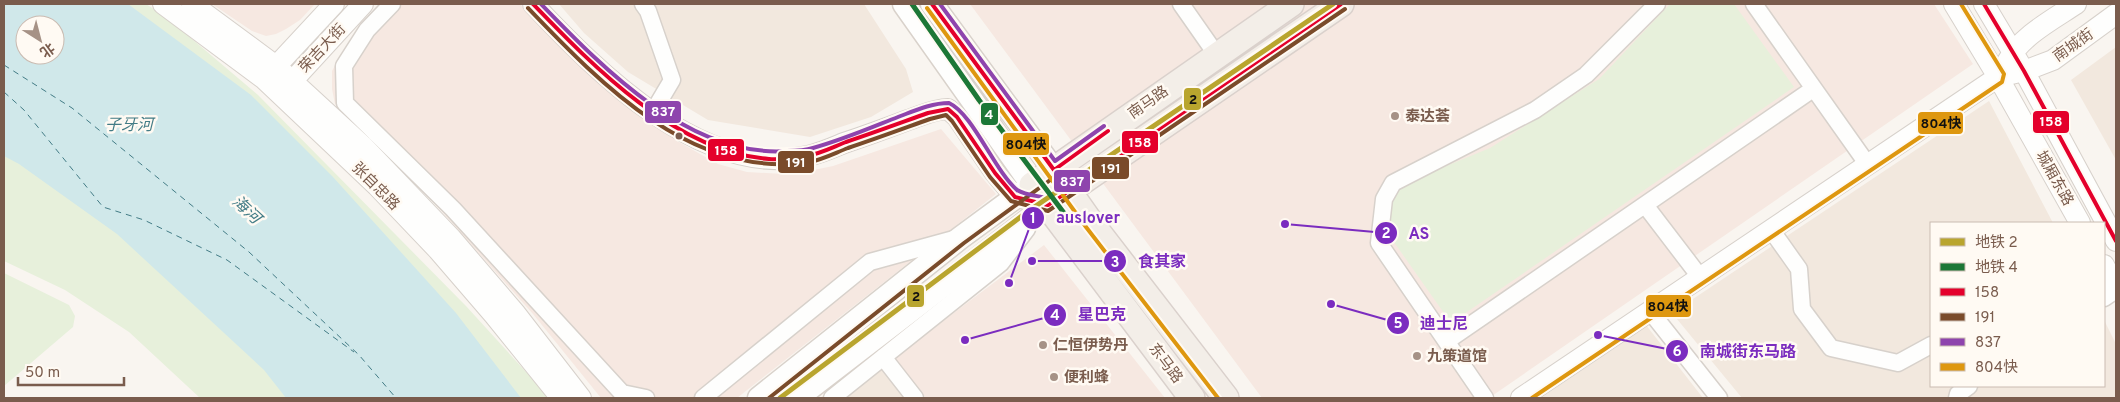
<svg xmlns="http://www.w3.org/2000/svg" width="2120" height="402" font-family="Overpass,'Noto Sans SC',sans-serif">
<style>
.residential{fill:#f2e8de}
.commercial{fill:#f6e8e1}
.green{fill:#e7f0db;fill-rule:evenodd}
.water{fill:#d0e8ea;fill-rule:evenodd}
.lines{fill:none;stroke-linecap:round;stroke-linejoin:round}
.ferry{stroke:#437c86;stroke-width:1;stroke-dasharray:6 5;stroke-linecap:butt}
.minor-casing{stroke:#d7d1cb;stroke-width:19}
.tertiary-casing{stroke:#d7d1cb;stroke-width:22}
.secondary-casing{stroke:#d9d2cb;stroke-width:25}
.primary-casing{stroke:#dad1cc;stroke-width:28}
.minor{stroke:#fefefd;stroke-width:16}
.tertiary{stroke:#fefefd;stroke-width:20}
.secondary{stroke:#fefefd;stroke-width:22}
.primary{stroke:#f3eee8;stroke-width:25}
.bus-1-casing{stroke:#fffaf3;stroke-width:8}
.bus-2-casing{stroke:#fffaf3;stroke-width:8}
.bus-3-casing{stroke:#fffaf3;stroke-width:8}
.bus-4-casing{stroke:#fffaf3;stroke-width:8}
.bus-1{stroke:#e4002b;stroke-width:4}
.bus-2{stroke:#7a4b2a;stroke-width:4}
.bus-3{stroke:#8e44ad;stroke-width:4}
.bus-4{stroke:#de970f;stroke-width:4}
.metro-1-casing{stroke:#fffaf3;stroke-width:9}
.metro-2-casing{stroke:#fffaf3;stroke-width:9}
.metro-1{stroke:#b9a52e;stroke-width:5}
.metro-2{stroke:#1c7736;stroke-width:5}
.poi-dot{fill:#a69286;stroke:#fffaf3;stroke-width:2}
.bus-dot{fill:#7a5c4d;stroke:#fffaf3;stroke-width:2}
.labels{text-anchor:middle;stroke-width:5;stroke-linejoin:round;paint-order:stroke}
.street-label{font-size:15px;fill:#7a5c4d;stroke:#fffaf3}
.poi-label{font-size:15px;font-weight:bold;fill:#7a5c4d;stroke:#fffaf3;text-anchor:start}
.water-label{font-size:16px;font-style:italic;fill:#437c86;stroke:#fffaf3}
.leader{fill:none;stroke:#7b2cbf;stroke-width:2}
.callout-dot{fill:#7b2cbf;stroke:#fffaf3;stroke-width:2}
.mark-label{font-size:15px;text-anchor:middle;font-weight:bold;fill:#fff}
.callout-label{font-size:16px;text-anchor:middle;font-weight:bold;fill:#7b2cbf;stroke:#fffaf3;stroke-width:5;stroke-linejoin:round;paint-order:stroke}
.line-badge{stroke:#fffaf3;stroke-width:2}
.badge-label{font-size:14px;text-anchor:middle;font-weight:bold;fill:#fff}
.pale-badge-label{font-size:14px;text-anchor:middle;font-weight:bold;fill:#111}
</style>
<rect width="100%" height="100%" fill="#f9f5f0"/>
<!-- residential -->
<path class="residential" d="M 559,4 L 864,4 L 906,69 L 913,92 L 871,117 L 810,137 L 708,120 L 628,72 L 584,33 Z
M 2116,47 L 2116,160 L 2071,80 Z
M 1989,101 L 2053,223 L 1931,223 L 1931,386 L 2104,386 L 2104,320 L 2116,344 L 2116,398 L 1742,398 L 1672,313 Z
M 1646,325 L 1703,398 L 1541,398 Z
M 884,365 L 911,398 L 843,398 Z"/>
<!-- commercial -->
<path class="commercial" d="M 212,4 L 315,4 L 300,20 L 286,29 L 276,34 L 266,36 L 252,31 Z
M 388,4 L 520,4 L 610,92 L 677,141 L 718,164 L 747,172 L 784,174 L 804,172 L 833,166 L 941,129 L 996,194 L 737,398 L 601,398 L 533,314 L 427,195 L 335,104 L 332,89 L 332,71 L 342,53 Z
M 970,4 L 1934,4 L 1973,64 L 1489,398 L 1262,398 Z
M 1044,245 L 1165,398 L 926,398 L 894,358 Z"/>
<!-- green -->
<path class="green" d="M 4,4 L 146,4 L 166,17 L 258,95 L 466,306 L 537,384 L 548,398 L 200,398 L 129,332 L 65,290 L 4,261 ZM 25,25 L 55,25 L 55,55 L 25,55 Z
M 1670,4 L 1734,4 L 1794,87 L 1451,323 L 1384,228 L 1395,187 L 1490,148 L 1599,79 Z
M 4,273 L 69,305 L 75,316 L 73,327 L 4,386 Z"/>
<!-- water -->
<path class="water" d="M 4,4 L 128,4 L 251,95 L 333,177 L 456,313 L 521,398 L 286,398 L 264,370 L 117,234 L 19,164 L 4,156 ZM 25,25 L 55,25 L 55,55 L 25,55 Z"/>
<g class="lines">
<!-- ferry -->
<path class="ferry" d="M 4,65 L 72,108 L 249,252 L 359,355 L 396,398
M 4,92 L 24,110 L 103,207 L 144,220 L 227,260 L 354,352"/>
<!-- minor casing -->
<g class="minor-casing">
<path id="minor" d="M 392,4 L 367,30 L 344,66 L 345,103 L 453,209 L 622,393 L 646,398
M 643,4 L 648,11 L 672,80 L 653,112
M 1181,4 L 1216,54
M 1754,4 L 1868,165
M 1645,205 L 1700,277
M 1772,231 L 1799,269 L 1802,309 L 1831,348 L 1898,363 L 1931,345
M 2104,298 L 2116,290
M 1650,311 L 1719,398
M 1447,341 L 1813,89
M 883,357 L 915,398
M 703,398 L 870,262 L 954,239
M 832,398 L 1001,263 L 1027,229
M 1485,398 L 1379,243 L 1384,199 L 1393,183 L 1535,110 L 1586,75 L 1657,4
M 1957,398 L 1958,394 L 1969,386"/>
</g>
<!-- tertiary casing -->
<g class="tertiary-casing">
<path id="tertiary" d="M 163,4 L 264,79 L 377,186 L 438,250 L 494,315 L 561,398
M 192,4 L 276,66 L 362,145 L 451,238 L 516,314 L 581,398
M 533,4 C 598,73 703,179 808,156 C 821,153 832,148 844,143 C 865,136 887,128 908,120 C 921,116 934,109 948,109 L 957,117 L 995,173 L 1015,197 L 1031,200
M 1954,4 L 1998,77 L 2080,223
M 1984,4 L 2024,71 L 2116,241
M 2007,62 C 2021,36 2052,20 2076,4
M 267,76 L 334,4
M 284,90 L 363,4
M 2104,265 L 2116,288
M 1521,398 L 1998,77 L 2024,71 L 2053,60 L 2116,14"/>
</g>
<!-- secondary casing -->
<g class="secondary-casing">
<path id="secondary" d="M 932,4 L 1054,170
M 759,398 L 960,238 L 1032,185 L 904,4
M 797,398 L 1048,205"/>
</g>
<!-- primary casing -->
<g class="primary-casing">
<path id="primary" d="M 1058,176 L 1091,223 L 1226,398
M 1048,205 L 1341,4
M 1192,398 L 1032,185 L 1291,4"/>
</g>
<!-- minor -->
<use href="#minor" class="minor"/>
<!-- tertiary -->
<use href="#tertiary" class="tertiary"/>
<!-- secondary -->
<use href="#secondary" class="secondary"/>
<!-- primary -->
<use href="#primary" class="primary"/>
<!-- bus-1 casing -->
<g class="bus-1-casing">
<path id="bus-1" d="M 533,4 C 593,66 677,153 769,159 C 780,160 794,158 806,156 C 820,154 833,147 846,142 C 873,133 900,123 928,113 L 948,109 L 957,117 L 995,173 L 1015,197 L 1048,205 L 1341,4
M 932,4 L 1054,170 L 1108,131
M 1984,4 L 2024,71 L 2116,241"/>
</g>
<!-- bus-2 casing -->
<g class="bus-2-casing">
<path id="bus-2" d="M 528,8 C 601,84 693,180 809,162 C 822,160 835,153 848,148 C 875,139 902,129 930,119 L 946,115 L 952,121 L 990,177 L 1011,201 L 1048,211 L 1345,9
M 769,398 L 964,243 L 1053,178"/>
</g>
<!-- bus-3 casing -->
<g class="bus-3-casing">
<path id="bus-3" d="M 541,4 C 603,68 690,158 787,151 C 795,151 804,151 813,148 C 842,140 870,128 898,117 C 914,111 931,103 949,103 C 973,114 994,170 1017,190 C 1024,195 1039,196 1047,198 L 1330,4
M 940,4 L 1055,161 L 1104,126"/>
</g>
<!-- bus-4 casing -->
<g class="bus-4-casing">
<path id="bus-4" d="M 927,8 L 1086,227 L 1218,398
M 1532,398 L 2002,82 L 2004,74 L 1961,4"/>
</g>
<!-- bus-1 -->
<use href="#bus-1" class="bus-1"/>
<!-- bus-2 -->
<use href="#bus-2" class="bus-2"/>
<!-- bus-3 -->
<use href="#bus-3" class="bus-3"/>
<!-- bus-4 -->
<use href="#bus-4" class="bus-4"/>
<!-- metro-1 casing -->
<g class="metro-1-casing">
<path id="metro-1" d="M 780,398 L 1027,212 L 1333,4"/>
</g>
<!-- metro-2 casing -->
<g class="metro-2-casing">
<path id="metro-2" d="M 912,4 L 979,100 L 1070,221"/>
</g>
<!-- metro-1 -->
<use href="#metro-1" class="metro-1"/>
<!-- metro-2 -->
<use href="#metro-2" class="metro-2"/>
</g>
<!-- markers -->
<g class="poi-dot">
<circle cx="1395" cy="116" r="5"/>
<circle cx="1043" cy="345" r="5"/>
<circle cx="1417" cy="356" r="5"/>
<circle cx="1054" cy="377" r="5"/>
</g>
<circle class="bus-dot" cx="679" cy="136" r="4.5"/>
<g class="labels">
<!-- street labels -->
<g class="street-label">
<text transform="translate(2073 45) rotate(-35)" y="5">南城街</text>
<text transform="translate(322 48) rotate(-47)" y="5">荣吉大街</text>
<text transform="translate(1148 102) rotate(-35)" y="5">南马路</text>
<text transform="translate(2055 178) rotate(61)" y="5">城厢东路</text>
<text transform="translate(376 186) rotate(45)" y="5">张自忠路</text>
<text transform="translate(1166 363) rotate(53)" y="5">东马路</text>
</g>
<!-- poi labels -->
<g class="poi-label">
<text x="1405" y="121">泰达荟</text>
<text x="1053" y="350">仁恒伊势丹</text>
<text x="1427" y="361">九策道馆</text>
<text x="1064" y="382">便利蜂</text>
</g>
<!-- water labels -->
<g class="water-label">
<text x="129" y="130">子牙河</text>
<text transform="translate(247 209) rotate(43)" y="6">海河</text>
</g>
</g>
<!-- callouts -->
<path class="leader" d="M1009 283L1033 218M1285 224L1386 233M1032 261L1115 261M965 340L1055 315M1331 304L1398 323M1598 335L1677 351"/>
<g class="callout-dot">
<circle cx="1009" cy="283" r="5"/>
<circle cx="1285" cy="224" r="5"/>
<circle cx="1032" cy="261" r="5"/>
<circle cx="965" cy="340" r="5"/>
<circle cx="1331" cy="304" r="5"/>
<circle cx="1598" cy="335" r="5"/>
<circle cx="1033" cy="218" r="12"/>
<circle cx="1386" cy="233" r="12"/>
<circle cx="1115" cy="261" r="12"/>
<circle cx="1055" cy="315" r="12"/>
<circle cx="1398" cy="323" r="12"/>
<circle cx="1677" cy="351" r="12"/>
</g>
<g class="mark-label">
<text x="1033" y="223">1</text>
<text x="1386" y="238">2</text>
<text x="1115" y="267">3</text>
<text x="1055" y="320">4</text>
<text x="1398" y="328">5</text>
<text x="1677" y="356">6</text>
</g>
<g class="callout-label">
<text x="1088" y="223">auslover</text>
<text x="1419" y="239">AS</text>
<text x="1162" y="267">食其家</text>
<text x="1102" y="320">星巴克</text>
<text x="1444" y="329">迪士尼</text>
<text x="1748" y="357">南城街东马路</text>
</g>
<g class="line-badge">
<rect x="1183" y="87" width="19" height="24" rx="5" fill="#b9a52e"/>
<rect x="644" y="100" width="38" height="24" rx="5" fill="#8e44ad"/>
<rect x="980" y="102" width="19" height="24" rx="5" fill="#1c7736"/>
<rect x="2032" y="110" width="38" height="24" rx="5" fill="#e4002b"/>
<rect x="1917" y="111" width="47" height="24" rx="5" fill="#de970f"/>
<rect x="1121" y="130" width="38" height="24" rx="5" fill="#e4002b"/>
<rect x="1002" y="132" width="48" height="24" rx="5" fill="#de970f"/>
<rect x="707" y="138" width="38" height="24" rx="5" fill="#e4002b"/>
<rect x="777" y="150" width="38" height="24" rx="5" fill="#7a4b2a"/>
<rect x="1091" y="156" width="39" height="24" rx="5" fill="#7a4b2a"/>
<rect x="1053" y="169" width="38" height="24" rx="5" fill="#8e44ad"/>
<rect x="906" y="284" width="19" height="24" rx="5" fill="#b9a52e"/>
<rect x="1645" y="294" width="47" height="24" rx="5" fill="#de970f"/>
</g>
<g class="badge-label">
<text x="663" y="116">837</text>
<text x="989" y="119">4</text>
<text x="2051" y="126">158</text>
<text x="1140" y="147">158</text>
<text x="726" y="155">158</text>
<text x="796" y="167">191</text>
<text x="1111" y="173">191</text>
<text x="1072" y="186">837</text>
</g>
<g class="pale-badge-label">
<text x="1193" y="104">2</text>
<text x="1941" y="128">804快</text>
<text x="1026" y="149">804快</text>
<text x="916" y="301">2</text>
<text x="1668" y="311">804快</text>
</g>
<!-- border -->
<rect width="2120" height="402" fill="none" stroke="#7a5c4d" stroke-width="10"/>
<!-- legend -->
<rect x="1930" y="222" width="175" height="165" fill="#fffaf3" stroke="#cabbb1"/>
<rect x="1940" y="238" width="25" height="8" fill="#b9a52e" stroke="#cabbb1"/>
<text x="1975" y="247" font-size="15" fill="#7a5c4d">地铁 2</text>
<rect x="1940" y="263" width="25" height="8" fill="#1c7736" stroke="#cabbb1"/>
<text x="1975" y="272" font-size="15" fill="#7a5c4d">地铁 4</text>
<rect x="1940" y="288" width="25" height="8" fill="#e4002b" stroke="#cabbb1"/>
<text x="1975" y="297" font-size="15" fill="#7a5c4d">158</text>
<rect x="1940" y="313" width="25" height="8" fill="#7a4b2a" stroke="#cabbb1"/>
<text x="1975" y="322" font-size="15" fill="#7a5c4d">191</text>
<rect x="1940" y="338" width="25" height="8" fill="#8e44ad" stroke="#cabbb1"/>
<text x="1975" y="347" font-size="15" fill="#7a5c4d">837</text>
<rect x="1940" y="363" width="25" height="8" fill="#de970f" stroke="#cabbb1"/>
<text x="1975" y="372" font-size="15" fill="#7a5c4d">804快</text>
<!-- north arrow -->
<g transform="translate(40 40) rotate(144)"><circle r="24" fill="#fffaf3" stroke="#cabbb1"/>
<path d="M0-4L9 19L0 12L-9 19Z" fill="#a69286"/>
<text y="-8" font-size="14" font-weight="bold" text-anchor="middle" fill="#7a5c4d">北</text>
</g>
<!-- scale -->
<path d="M18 377v8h106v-8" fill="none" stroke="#7a5c4d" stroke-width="2.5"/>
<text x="25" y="377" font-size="15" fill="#7a5c4d" stroke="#fffaf3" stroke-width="4" paint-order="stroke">50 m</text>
</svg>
